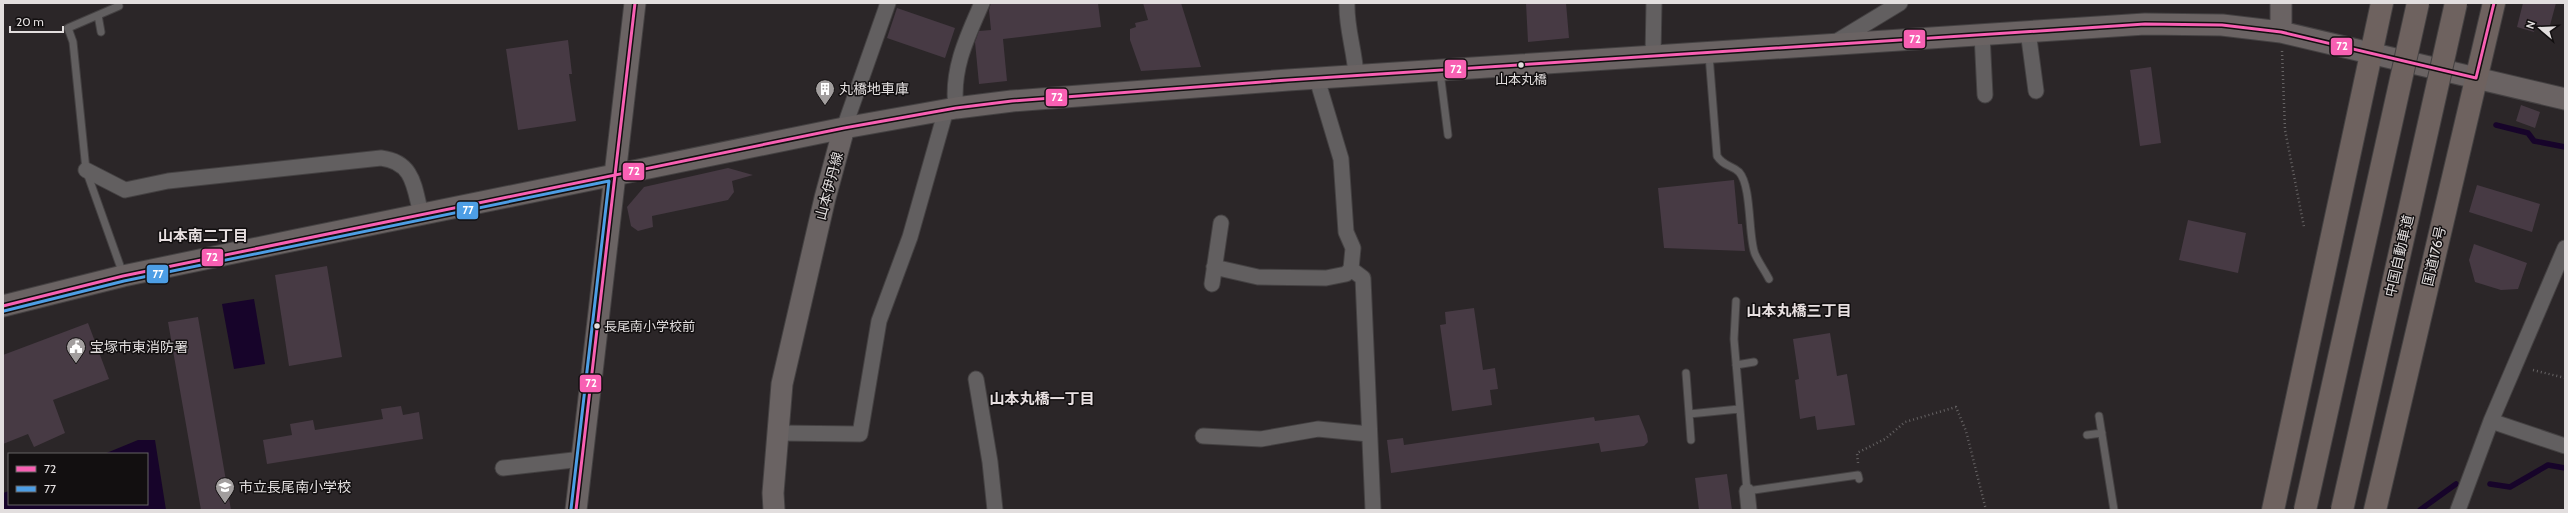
<svg xmlns="http://www.w3.org/2000/svg" width="2568" height="513" font-family="Cabin,'Noto Sans JP',sans-serif">
<style>
.water{fill:#17042a}
.lines{fill:none;stroke-linecap:round;stroke-linejoin:round}
.stream{stroke:#17042a;stroke-width:5.5}
.building{fill:#473a44}
.lane-casing{stroke:#444142;stroke-width:9}
.street-casing{stroke:#444142;stroke-width:17}
.secondary-casing{stroke:#444142;stroke-width:23}
.highway-casing{stroke:#444142;stroke-width:24}
.path{stroke:#666364;stroke-width:2.5;stroke-dasharray:1 3;stroke-linecap:butt}
.lane{stroke:#625f60;stroke-width:7}
.street{stroke:#625f60;stroke-width:15}
.secondary{stroke:#6a6363;stroke-width:21}
.highway{stroke:#6e625f;stroke-width:22}
.highway-bridge-casing{stroke:#444142;stroke-width:24;stroke-linecap:butt}
.highway-bridge{stroke:#6e625f;stroke-width:22}
.bus-1-casing{stroke:#120f10;stroke-width:6}
.bus-2-casing{stroke:#120f10;stroke-width:6}
.bus-1{stroke:#f860b3;stroke-width:3}
.bus-2{stroke:#4d9ee5;stroke-width:3}
.bus-dot{fill:#e2dede;stroke:#120f10;stroke-width:1.5}
.labels{text-anchor:middle;stroke-width:3;stroke-linejoin:round;paint-order:stroke}
.bus-label{font-size:13px;fill:#e2dede;stroke:#120f10}
.poi-label{font-size:14px;fill:#e2dede;stroke:#120f10;text-anchor:start}
.street-label{font-size:14px;fill:#e2dede;stroke:#120f10}
.neighbourhood-label{font-size:15px;font-weight:bold;fill:#e8e0e1;stroke:#120f10}
.line-badge{stroke:#120f10;stroke-width:1.5}
.badge-label{font-size:11px;text-anchor:middle;font-weight:bold;fill:#fff}
</style>
<rect width="100%" height="100%" fill="#2b2628"/>
<!-- water -->
<path class="water" d="M 254,299 L 265,364 L 234,369 L 222,304 Z
M 138,440 L 155,440 L 166,510 L 3,510 L 3,493 L 9,491 L 9,504 L 147,504 L 147,454 L 104,454 Z"/>
<g class="lines">
<!-- stream -->
<path class="stream" d="M 2496,125 L 2528,133 L 2534,141 L 2565,147
M 2490,484 L 2510,487 L 2548,465 L 2565,468
M 2420,510 L 2456,484"/>
</g>
<!-- building -->
<path class="building" d="M 991,3 L 1098,3 L 1101,27 L 1003,39 L 1007,81 L 979,84 L 975,42 L 979,31 L 991,30 L 989,10 Z
M 1143,3 L 1181,3 L 1201,67 L 1141,71 L 1130,40 L 1130,29 L 1136,27 L 1135,23 L 1148,20 Z
M 1526,3 L 1566,3 L 1569,38 L 1528,42 Z
M 2523,3 L 2556,3 L 2549,29 L 2536,25 L 2534,32 L 2517,27 Z
M 897,8 L 955,28 L 945,58 L 887,38 Z
M 568,40 L 572,74 L 569,74 L 576,121 L 518,130 L 506,49 Z
M 2151,67 L 2161,143 L 2140,146 L 2130,70 Z
M 2521,105 L 2540,112 L 2535,128 L 2516,121 Z
M 728,168 L 753,175 L 732,181 L 734,192 L 728,200 L 652,216 L 653,227 L 638,231 L 631,226 L 627,207 L 644,187 Z
M 1734,180 L 1738,224 L 1742,224 L 1745,251 L 1664,248 L 1658,188 Z
M 2477,185 L 2540,204 L 2532,232 L 2469,212 Z
M 2188,220 L 2246,233 L 2238,273 L 2179,260 Z
M 2474,244 L 2527,263 L 2518,289 L 2501,290 L 2475,282 L 2469,260 Z
M 327,266 L 342,357 L 289,366 L 275,275 Z
M 1474,308 L 1483,370 L 1495,368 L 1498,389 L 1490,390 L 1492,405 L 1452,411 L 1440,325 L 1446,324 L 1445,312 Z
M 198,317 L 231,510 L 201,510 L 168,322 Z
M 88,323 L 109,379 L 53,400 L 65,433 L 34,447 L 28,434 L 3,444 L 3,355 Z
M 1830,333 L 1837,376 L 1847,374 L 1855,425 L 1817,430 L 1815,416 L 1800,419 L 1795,380 L 1799,379 L 1793,339 Z
M 401,406 L 403,415 L 419,412 L 423,439 L 267,464 L 263,440 L 292,435 L 290,424 L 313,420 L 315,430 L 383,419 L 381,409 Z
M 1639,415 L 1647,435 L 1648,442 L 1644,446 L 1601,452 L 1599,443 L 1391,473 L 1387,440 L 1403,438 L 1404,445 L 1594,417 L 1595,421 Z
M 1727,474 L 1732,510 L 1699,510 L 1695,478 Z"/>
<g class="lines">
<!-- lane casing -->
<g class="lane-casing">
<path id="lane" d="M 119,6 L 68,28 L 73,42 L 86,170 L 123,274
M 98,15 L 101,32
M 1709,55 L 1717,156 C 1724,167 1732,165 1739,172 C 1752,186 1748,237 1755,254 C 1759,263 1765,271 1769,279
M 1440,72 L 1448,135
M 1736,301 L 1734,339 L 1747,491 L 1858,475 L 1859,479
M 1736,365 L 1754,362
M 1686,373 L 1691,440
M 1689,414 L 1739,409
M 2099,416 L 2114,510
M 2087,435 L 2102,433"/>
</g>
<!-- street casing -->
<g class="street-casing">
<path id="street" d="M 1347,3 C 1346,28 1355,51 1356,76
M 2028,31 L 2036,91
M 1982,34 L 1985,95
M 1834,43 L 1900,3
M 1653,56 L 1654,3
M 956,108 C 951,70 967,37 982,3
M 844,128 L 888,3
M 86,170 L 125,190 L 168,181 L 381,158 C 414,162 414,187 421,214
M 1214,267 L 1258,277 L 1326,278 L 1346,274 L 1351,269 L 1353,248 L 1346,232 L 1341,159 L 1317,79
M 1351,269 L 1363,278 L 1373,510
M 1212,284 L 1221,223
M 976,379 L 990,462 L 995,510
M 2491,421 L 2565,446
M 778,433 L 860,434 L 879,321 L 910,237 L 946,110
M 1203,436 L 1261,439 L 1318,429 L 1369,434
M 503,468 L 582,459
M 1747,491 L 1749,510
M 2458,510 L 2491,421 L 2565,248"/>
</g>
<!-- secondary casing -->
<g class="secondary-casing">
<path id="secondary" d="M 2281,32 L 2281,3
M 3,306 L 123,276 L 291,241 L 844,128 L 956,108 L 1012,101 L 1288,80 L 2145,24 L 2222,25 L 2281,32 L 2565,99
M 576,510 L 635,3
M 774,510 L 773,493 L 782,384 L 825,198 L 844,128"/>
</g>
<!-- highway casing -->
<g class="highway-casing">
<path id="highway" d="M 2273,510 L 2382,3
M 2375,510 L 2494,3"/>
</g>
<!-- path -->
<path class="path" d="M 2282,51 L 2285,130 L 2304,227
M 2533,370 L 2565,378
M 1858,463 L 1857,453 L 1885,439 L 1905,422 L 1956,407 L 1966,431 L 1986,510"/>
<!-- lane -->
<use href="#lane" class="lane"/>
<!-- street -->
<use href="#street" class="street"/>
<!-- secondary -->
<use href="#secondary" class="secondary"/>
<!-- highway -->
<use href="#highway" class="highway"/>
<!-- highway-bridge casing -->
<g class="highway-bridge-casing">
<path id="highway-bridge" d="M 2305,510 L 2418,3
M 2342,510 L 2456,3"/>
</g>
<!-- highway-bridge -->
<use href="#highway-bridge" class="highway-bridge"/>
<!-- bus-1 casing -->
<g class="bus-1-casing">
<path id="bus-1" d="M 3,306 L 123,276 L 844,128 L 956,108 L 1012,101 L 1288,80 L 2145,24 L 2222,25 L 2281,32 L 2476,78 L 2494,3
M 576,510 L 635,3"/>
</g>
<!-- bus-2 casing -->
<g class="bus-2-casing">
<path id="bus-2" d="M 4,311 L 124,281 L 609,181 L 571,509"/>
</g>
<!-- bus-1 -->
<use href="#bus-1" class="bus-1"/>
<!-- bus-2 -->
<use href="#bus-2" class="bus-2"/>
</g>
<!-- icons -->
<defs>
<g id="building-pin" transform="scale(1)"><path d="M0 17L-7.5 6A9.5 9.5 0 1 1 7.5 6Z" fill="#a29e9e" stroke="#120f10"/><path d="M-4-6H4V6H1V3H-1V6H-4ZM-2.5-4.3h1.7v1.8h-1.7ZM.8-4.3h1.7v1.8H.8ZM-2.5-1h1.7V.8h-1.7ZM.8-1h1.7V.8H.8Z" fill="#fff"/></g>
<g id="civic-pin" transform="scale(1)"><path d="M0 17L-7.5 6A9.5 9.5 0 1 1 7.5 6Z" fill="#a29e9e" stroke="#120f10"/><path d="M-.6-6.5H3V-4.5H.6V-3L4-1V1h2V6H-6V1h2V-1L-.6-3ZM-1.2 2.5V6h2.4V2.5Z" fill="#fff"/></g>
<g id="school-pin" transform="scale(1)"><path d="M0 17L-7.5 6A9.5 9.5 0 1 1 7.5 6Z" fill="#a29e9e" stroke="#120f10"/><path d="M0-5L7-2L0 1L-7-2ZM-4 1L0 2.5L4 1V4Q0 6-4 4Z" fill="#fff"/></g>
</defs>
<g fill-rule="evenodd">
<use href="#building-pin" x="825" y="89"/>
<use href="#civic-pin" x="76" y="347"/>
<use href="#school-pin" x="225" y="487"/>
</g>
<!-- markers -->
<g class="bus-dot">
<circle cx="1521" cy="65" r="3.5"/>
<circle cx="597" cy="326" r="3.5"/>
</g>
<g class="labels">
<!-- bus labels -->
<g class="bus-label">
<text x="1521" y="84">山本丸橋</text>
<text x="604" y="331" text-anchor="start">長尾南小学校前</text>
</g>
<!-- poi labels -->
<g class="poi-label">
<text x="839" y="94">丸橋地車庫</text>
<text x="90" y="352">宝塚市東消防署</text>
<text x="239" y="492">市立長尾南小学校</text>
</g>
<!-- street labels -->
<g class="street-label">
<text transform="translate(829 186) rotate(-75)" y="5">山本伊丹線</text>
<text transform="translate(2399 256) rotate(-77)" y="5">中国自動車道</text>
<text transform="translate(2434 256) rotate(-77)" y="5">国道176号</text>
</g>
<!-- neighbourhood labels -->
<g class="neighbourhood-label">
<text x="203" y="241">山本南二丁目</text>
<text x="1799" y="316">山本丸橋三丁目</text>
<text x="1042" y="404">山本丸橋一丁目</text>
</g>
</g>
<g class="line-badge">
<rect x="1903" y="29" width="23" height="20" rx="4" fill="#f860b3"/>
<rect x="2330" y="37" width="23" height="19" rx="4" fill="#f860b3"/>
<rect x="1444" y="59" width="23" height="20" rx="4" fill="#f860b3"/>
<rect x="1045" y="88" width="23" height="19" rx="4" fill="#f860b3"/>
<rect x="622" y="162" width="23" height="19" rx="4" fill="#f860b3"/>
<rect x="456" y="201" width="23" height="19" rx="4" fill="#4d9ee5"/>
<rect x="201" y="248" width="23" height="19" rx="4" fill="#f860b3"/>
<rect x="146" y="264" width="23" height="20" rx="4" fill="#4d9ee5"/>
<rect x="579" y="374" width="23" height="19" rx="4" fill="#f860b3"/>
</g>
<g class="badge-label">
<text x="1915" y="43">72</text>
<text x="2342" y="50">72</text>
<text x="1456" y="73">72</text>
<text x="1057" y="101">72</text>
<text x="634" y="175">72</text>
<text x="468" y="214">77</text>
<text x="212" y="261">72</text>
<text x="158" y="278">77</text>
<text x="591" y="387">72</text>
</g>
<!-- border -->
<rect width="2568" height="513" fill="none" stroke="#e2dede" stroke-width="8"/>
<!-- legend -->
<rect x="8" y="453" width="140" height="52" fill="#120f10" stroke="#656262"/>
<rect x="16" y="466" width="20" height="6" fill="#f860b3" stroke="#656262"/>
<text x="44" y="473" font-size="12" fill="#e2dede">72</text>
<rect x="16" y="486" width="20" height="6" fill="#4d9ee5" stroke="#656262"/>
<text x="44" y="493" font-size="12" fill="#e2dede">77</text>
<!-- north arrow -->
<g transform="translate(2540 28) rotate(289)" stroke="#120f10" stroke-width="3" paint-order="stroke">
<path d="M0-3L7 15L0 10L-7 15Z" fill="#e2dede"/>
<text y="-6" font-size="11" font-weight="bold" text-anchor="middle" fill="#e2dede">N</text>
</g>
<!-- scale -->
<path d="M10 26v6h53v-6" fill="none" stroke="#e2dede" stroke-width="2"/>
<text x="16" y="26" font-size="12" fill="#e2dede" stroke="#120f10" stroke-width="3" paint-order="stroke">20 m</text>
</svg>
